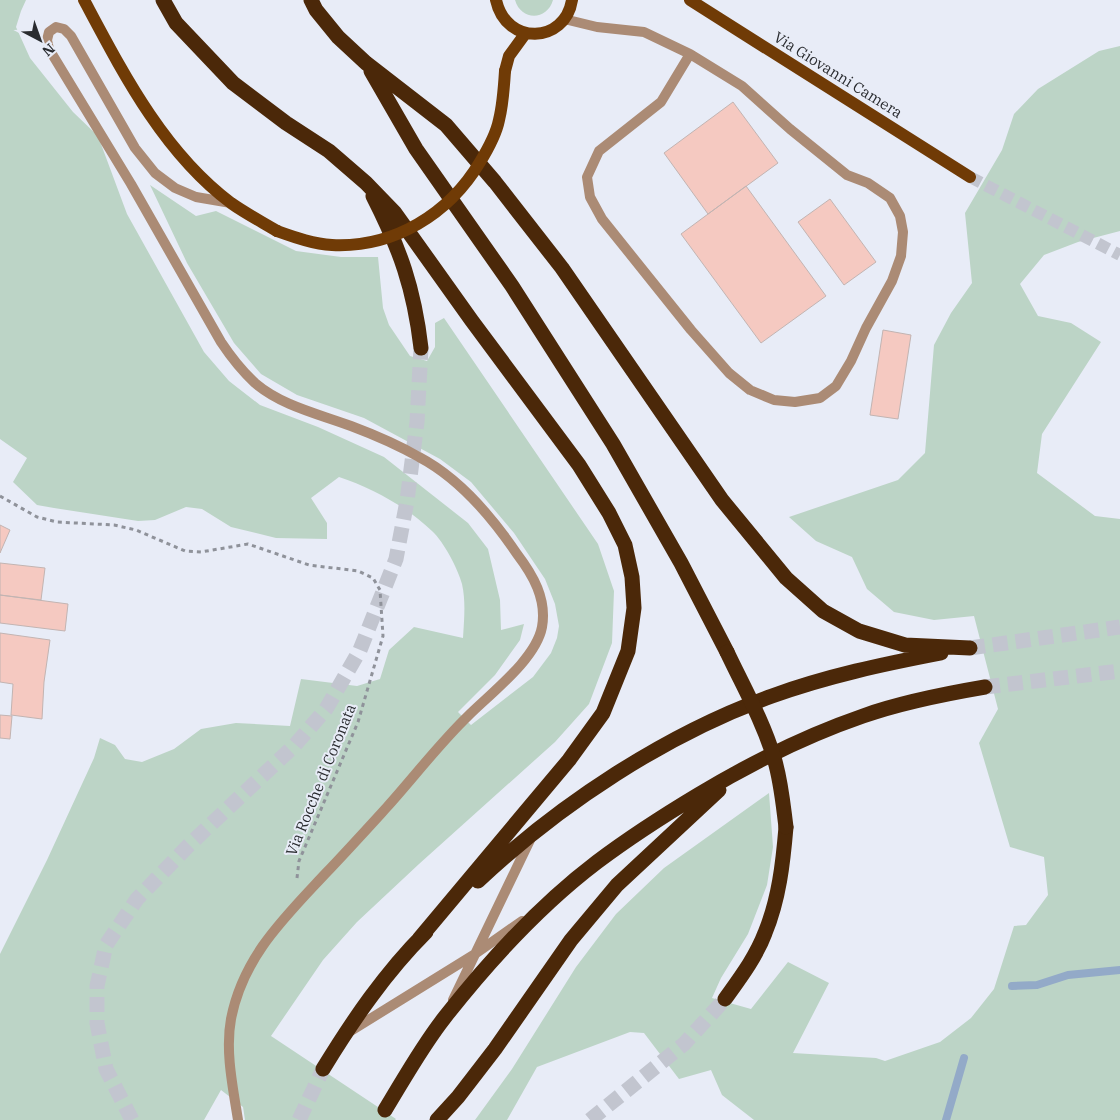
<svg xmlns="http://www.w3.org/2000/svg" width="1120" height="1120" font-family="'IBM Plex Serif',serif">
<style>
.green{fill:#bcd4c6}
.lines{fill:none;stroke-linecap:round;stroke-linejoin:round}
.stream{stroke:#93aac8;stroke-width:8}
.building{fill:#f5c9c1;stroke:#c2b4b2}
.primary-tunnel{stroke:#c2c5cf;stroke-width:12;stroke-dasharray:12 6;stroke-linecap:butt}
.highway-tunnel{stroke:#c2c5cf;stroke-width:15;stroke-dasharray:15 8;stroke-linecap:butt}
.path{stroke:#8f929a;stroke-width:3;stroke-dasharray:4 4;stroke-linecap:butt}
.lane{stroke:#ab8b75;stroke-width:10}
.street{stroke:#ab8b75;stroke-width:10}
.primary{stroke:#703b06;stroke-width:12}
.highway{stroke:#4b2809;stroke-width:15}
.primary-bridge{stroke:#703b06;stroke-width:12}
.highway-bridge{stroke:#4b2809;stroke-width:15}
.labels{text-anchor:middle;stroke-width:4;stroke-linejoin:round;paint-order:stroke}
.street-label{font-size:15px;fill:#292b2f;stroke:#e8ecf7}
</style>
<rect width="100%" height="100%" fill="#e8ecf7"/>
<!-- green -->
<path class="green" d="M 0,0 L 26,0 L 21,11 L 16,27 L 30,58 L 73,112 L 98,136 L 127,214 L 204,352 L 229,381 L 260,405 L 318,427 L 384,457 L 468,523 L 488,549 L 500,600 L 501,630 L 524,624 L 520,640 L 495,675 L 458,712 L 471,725 L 533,677 L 551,653 L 557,638 L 559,626 L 555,604 L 545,579 L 514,533 L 471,482 L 440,459 L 364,418 L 297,395 L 261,374 L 234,343 L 187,263 L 150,185 L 196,216 L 216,211 L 296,251 L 341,257 L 378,257 L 383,308 L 389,325 L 410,356 L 427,361 L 435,347 L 435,323 L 444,318 L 598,544 L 614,591 L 612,643 L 589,704 L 555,742 L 419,864 L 357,922 L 323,960 L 271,1036 L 396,1119 L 395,1120 L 245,1120 L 243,1107 L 221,1090 L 204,1120 L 0,1120 L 0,954 L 47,860 L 94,758 L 100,738 L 115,745 L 125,759 L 142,762 L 174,749 L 201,729 L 236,723 L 290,726 L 301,679 L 357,686 L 380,679 L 389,650 L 414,627 L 463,638 C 464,620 466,602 462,584 C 458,569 444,542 432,531 C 407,507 372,488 339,477 L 311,498 L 327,523 L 327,539 L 276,538 L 231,527 L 202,509 L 186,507 L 155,520 L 138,521 L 54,508 L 37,505 L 13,482 L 27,458 L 0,439 Z
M 515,0 L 553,0 C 547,21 521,21 515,0 Z
M 1120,46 L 1120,231 L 1078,242 L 1044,255 L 1020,284 L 1038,316 L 1071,323 L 1101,342 L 1042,434 L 1037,473 L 1095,516 L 1120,519 L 1120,1120 L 754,1120 L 722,1095 L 711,1070 L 679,1079 L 644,1033 L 630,1032 L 537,1067 L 507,1120 L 475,1120 L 512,1069 L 576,967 L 616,914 L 664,868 L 769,793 L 773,847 L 767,885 L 748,934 L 721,978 L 712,998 L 751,1009 L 788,962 L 829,983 L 793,1053 L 876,1058 L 885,1061 L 940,1042 L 971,1018 L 994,989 L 1014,926 L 1026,925 L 1048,895 L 1044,857 L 1010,847 L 979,743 L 998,709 L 974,616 L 934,620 L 894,612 L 867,589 L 852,557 L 816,541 L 789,517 L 898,480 L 925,453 L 934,345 L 951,313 L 972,283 L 965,213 L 1002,150 L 1014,114 L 1038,89 L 1099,51 Z"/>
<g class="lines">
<!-- stream -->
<path class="stream" d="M 1012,986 L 1037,985 L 1068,975 L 1120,970
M 946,1120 L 964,1058"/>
</g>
<!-- building -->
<path class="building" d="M 733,102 L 778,163 L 708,214 L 664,153 Z
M 746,186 L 826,296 L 761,343 L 681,234 Z
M 830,199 L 876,262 L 844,285 L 798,222 Z
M 883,330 L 911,335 L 898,419 L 870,415 Z
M 0,525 L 10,530 L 0,553 Z
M 0,563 L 45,568 L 41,600 L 0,595 Z
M 0,595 L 68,604 L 65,631 L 0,623 Z
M 0,633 L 50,640 L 44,682 L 42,719 L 11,715 L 13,684 L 0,682 Z
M 0,715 L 12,716 L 10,739 L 0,738 Z"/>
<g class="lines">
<!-- primary-tunnel -->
<path class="primary-tunnel" d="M 970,177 L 1120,255"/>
<!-- highway-tunnel -->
<path class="highway-tunnel" d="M 970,648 L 1120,627
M 985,687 L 1120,671
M 132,1120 L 106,1069 L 97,1023 L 97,986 L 106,945 L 137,899 L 189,845 L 295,745 L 326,709 L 360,650 L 396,559 L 407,501 L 417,422 L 421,348
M 299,1120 L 323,1069
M 590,1120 L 684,1044 L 725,999"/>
<!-- path -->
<path class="path" d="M 0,496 L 37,517 L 57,522 L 114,525 L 136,530 L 185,551 L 201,552 L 248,544 L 309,565 L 358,571 L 373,578 L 380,590 L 383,636 L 358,722 L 299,861 L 297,878"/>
<!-- lane -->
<path class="lane" d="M 564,19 L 597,27 L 644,32 L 690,54 L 661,102 L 599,151 L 587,177 L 590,197 L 602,219 L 691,330 L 729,373 L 750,390 L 774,400 L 795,402 L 820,398 L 836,386 L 851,361 L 866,328 L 892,281 L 901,256 L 903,232 L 900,216 L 890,198 L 868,183 L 847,175 L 790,129 L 742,86 L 690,54
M 453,1000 L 530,840
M 349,1032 L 475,954 L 522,921"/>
<!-- street -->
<path class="street" d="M 231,203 L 196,197 L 175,188 L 155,173 L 135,148 L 71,36 L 64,29 L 56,27 L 49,32 L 47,40 L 49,49 L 131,184 L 221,342 C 231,357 241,370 255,383 C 282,406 319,414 351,426 C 375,435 398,445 419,457 C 459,478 492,517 517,554 C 533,575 547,599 542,627 C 536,659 491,693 468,716 C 439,744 414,777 387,807 C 366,830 346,852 325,874 C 284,918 243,957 231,1019 C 225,1051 233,1088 238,1120"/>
<!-- primary -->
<path class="primary" d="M 84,0 C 123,73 163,152 231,203 C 245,213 262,222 277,231
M 496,0 C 506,46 565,44 572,0
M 690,0 L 970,177
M 505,71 L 509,56 L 525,34"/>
<!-- highway -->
<path class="highway" d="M 163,0 L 176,23 L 233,83 L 286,123 L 329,151 L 366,183 L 395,213 L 472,321 L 579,465 L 609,513 L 625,545 L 632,577 L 634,608 L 628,651 L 603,713 L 569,760 L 419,939
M 311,0 L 316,10 L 338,37 L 366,63 L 446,125 L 495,182 L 562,268 L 722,500 L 786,578 L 823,611 L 859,631 L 905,645 L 970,648
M 371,71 L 416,149 L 512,286 L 613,444 L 681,563 L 727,652
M 373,196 C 400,249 414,288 421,348
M 478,881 C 560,804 666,734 772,696 C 827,676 884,664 941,653
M 725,999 C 740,978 756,957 765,933 C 779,899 783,863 786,827
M 323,1069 C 353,1020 385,973 426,932
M 385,1110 C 404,1079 422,1046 445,1017 C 489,961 539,906 597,862 C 629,838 663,816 698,795 C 751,763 805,736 863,716 C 902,702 944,694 985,687
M 437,1120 L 458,1097 L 495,1049 L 571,940 L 617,885 L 719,790"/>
<!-- primary-bridge -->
<path class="primary-bridge" d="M 277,231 C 294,237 313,244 332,245 C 394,248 449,214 480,162 C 488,149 496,135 499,120 C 503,104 504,87 505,71"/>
<!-- highway-bridge -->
<path class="highway-bridge" d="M 727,652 C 743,686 763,721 774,758 C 781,780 783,804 786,827"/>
</g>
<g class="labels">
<!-- street labels -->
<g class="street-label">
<text transform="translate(838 75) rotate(32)" y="5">Via Giovanni Camera</text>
<text transform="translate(321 780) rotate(-68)" y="5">Via Rocche di Coronata</text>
</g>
</g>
<!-- north arrow -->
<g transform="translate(40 40) rotate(139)" stroke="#e8ecf7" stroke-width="4" paint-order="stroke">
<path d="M0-4L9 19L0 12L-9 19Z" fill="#292b2f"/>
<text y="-8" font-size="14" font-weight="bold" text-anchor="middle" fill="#292b2f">N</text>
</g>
</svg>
